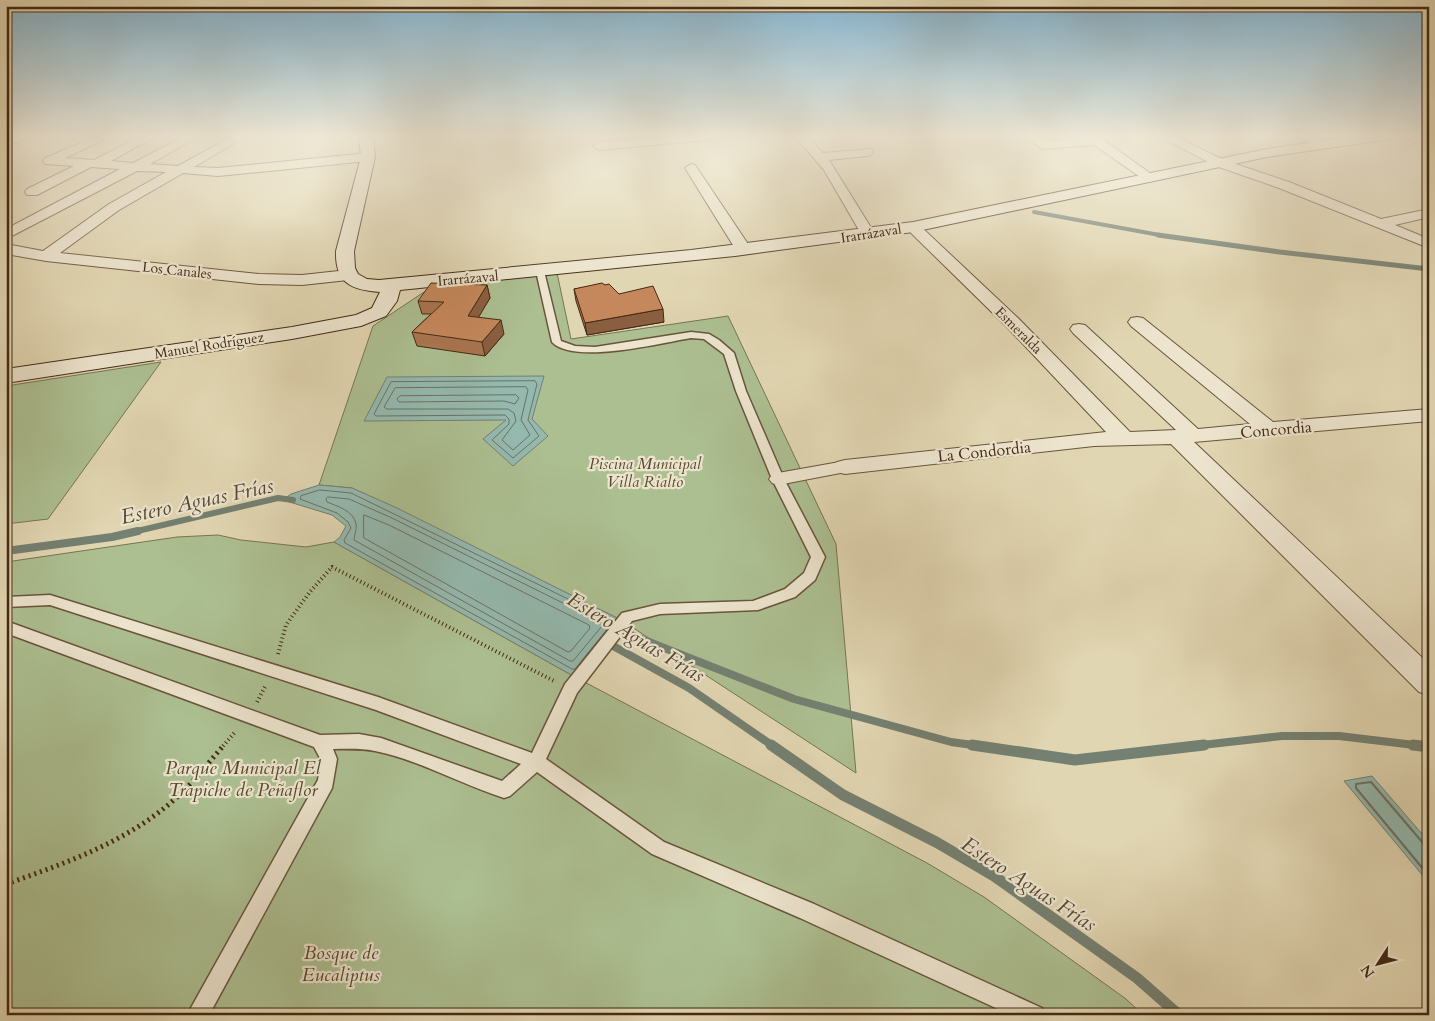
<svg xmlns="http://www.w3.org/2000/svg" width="1435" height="1021" font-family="Cardo,serif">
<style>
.green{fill:#acbf91;stroke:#787452}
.water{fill:#94b9af;stroke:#748071}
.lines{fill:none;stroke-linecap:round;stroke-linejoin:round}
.shore-far1{stroke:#6c7262;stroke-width:1}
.shore{stroke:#6c7262;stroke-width:2}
.stream-far4{stroke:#748071;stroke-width:4}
.stream-far3{stroke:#748071;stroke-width:5}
.stream-far2{stroke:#748071;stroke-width:6}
.stream-far1{stroke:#748071;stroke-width:8}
.stream{stroke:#748071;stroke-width:11}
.service-casing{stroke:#6a553c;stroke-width:3}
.pedestrian-casing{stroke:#6a553c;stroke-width:2}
.minor-casing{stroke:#6a553c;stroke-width:2}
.secondary-casing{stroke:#432a14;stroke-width:2}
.path-far1{stroke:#432a14;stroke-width:4;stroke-dasharray:1 3;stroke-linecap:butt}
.path{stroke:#432a14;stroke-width:5;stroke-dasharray:2 4;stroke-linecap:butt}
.service{fill:#ece4cd;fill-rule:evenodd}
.pedestrian{fill:#ece4cd;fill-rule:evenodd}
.minor{fill:#ece4cd;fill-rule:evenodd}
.secondary{fill:#ece4cd;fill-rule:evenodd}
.wall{fill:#a9754f;stroke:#432a14}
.shaded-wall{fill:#8a5f40;stroke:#432a14}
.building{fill:#c5885c;stroke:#432a14}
.labels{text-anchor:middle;stroke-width:4.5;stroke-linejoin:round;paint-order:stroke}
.far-street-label{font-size:14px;fill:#432a14;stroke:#ece4cd}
.street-label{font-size:16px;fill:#432a14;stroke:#ece4cd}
.park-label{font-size:16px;font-style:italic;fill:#58482d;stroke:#ece4cd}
.near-park-label{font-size:19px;font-style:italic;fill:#58482d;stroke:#ece4cd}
.near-water-label{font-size:21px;font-style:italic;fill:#534733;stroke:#ece4cd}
</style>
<rect width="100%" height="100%" fill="#e1d6b2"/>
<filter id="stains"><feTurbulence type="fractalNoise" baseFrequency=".004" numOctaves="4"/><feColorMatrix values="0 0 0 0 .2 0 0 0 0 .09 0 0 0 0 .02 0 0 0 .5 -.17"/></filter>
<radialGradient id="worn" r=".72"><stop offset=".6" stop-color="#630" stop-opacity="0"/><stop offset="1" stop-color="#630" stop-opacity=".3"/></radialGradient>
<!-- green -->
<path class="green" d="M 557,273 L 571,339 L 728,316 L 836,544 L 856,773 L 621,620 L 352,488 L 319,485 L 373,326 L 433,286 Z
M 161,362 L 48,519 L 6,524 L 6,386 Z
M 218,535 L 241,540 L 306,547 L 334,542 L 575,677 L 927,863 L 984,897 L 1126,999 L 1143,1015 L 6,1015 L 6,562 L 177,537 Z"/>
<!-- water -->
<path class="water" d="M 544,376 L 532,419 L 548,436 L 513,466 L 483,439 L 506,420 L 364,421 L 387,377 Z
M 319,485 L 352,488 L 397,508 L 621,620 L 575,677 L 334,542 L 340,537 L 346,526 L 332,515 L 283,500 L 291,494 Z
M 1372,776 L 1429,842 L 1429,883 L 1344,781 Z"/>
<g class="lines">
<!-- shore-far1 -->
<path class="shore-far1" d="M 535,381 L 537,384 L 528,420 L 539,436 L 513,458 L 492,440 L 509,424 L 509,419 L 505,415 L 376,416 L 374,414 L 391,382 Z
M 526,387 L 528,390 L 521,420 L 530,435 L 513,450 L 502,440 L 516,421 L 514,413 L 508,409 L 387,409 L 384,407 L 395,388 Z
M 516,395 L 519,398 L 515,404 L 504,401 L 399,402 L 397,399 L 400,396 Z
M 320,490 L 351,493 L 611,620 L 612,623 L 575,669 L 572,669 L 345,543 L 344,540 L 351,528 L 348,522 L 337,513 L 300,499 L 301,496 Z
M 328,497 L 349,499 L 392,518 L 601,622 L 602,626 L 573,661 L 570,661 L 354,540 C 354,535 357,530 356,524 C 354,511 337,506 327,502 L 326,499 Z
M 364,515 L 389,525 L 589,625 L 590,628 L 571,651 L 568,652 L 364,538 Z"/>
<!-- shore -->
<path class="shore" d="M 1429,845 L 1423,843 L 1371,782 L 1356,784 L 1356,788 L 1429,876"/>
<!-- stream-far4 -->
<path class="stream-far4" d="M 1034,212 L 1165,236"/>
<!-- stream-far3 -->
<path class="stream-far3" d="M 1158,235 L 1280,252 L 1429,269"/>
<!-- stream-far2 -->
<path class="stream-far2" d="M 133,532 L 278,498 L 293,500"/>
<!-- stream-far1 -->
<path class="stream-far1" d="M 6,551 L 112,537 L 138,531
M 616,629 L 794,699 L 951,742 L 980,746
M 606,642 L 689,688 L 773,746
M 1193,746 L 1282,736 L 1339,736 L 1423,746"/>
<!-- stream -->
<path class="stream" d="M 771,745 L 843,795 L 936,842 L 994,876 L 1137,978 L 1179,1015
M 972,745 L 1075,760 L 1204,745
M 1413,745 L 1429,747"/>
<!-- service casing -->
<g class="service-casing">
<path id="service" d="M 537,269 L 544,271 L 561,341 L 575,346 L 595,347 L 691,332 L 709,334 L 719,340 L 734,353 L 746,391 L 784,479 L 825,557 L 815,580 L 795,597 L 758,610 L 660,614 L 632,621 L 577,693 L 546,759 L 664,842 L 814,904 L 1042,1008 L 1045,1015 L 1011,1015 L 800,918 L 652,854 L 537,772 L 510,796 L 504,798 C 461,784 419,760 375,751 C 361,748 346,749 333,749 L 337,759 L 332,788 L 209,1015 L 187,1015 L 318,780 L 321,760 L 314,747 L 6,633 L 6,621 L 320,735 L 359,734 L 381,738 L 502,781 L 521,764 L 376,710 L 50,605 L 6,607 L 6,597 L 50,595 L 378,697 L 532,753 L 565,684 L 622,613 L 660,604 L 753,601 L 785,589 L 804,573 L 811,557 L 772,479 L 736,391 L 724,354 L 704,339 L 691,338 C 661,343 573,365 552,342 L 536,271 Z"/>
</g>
<!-- pedestrian casing -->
<g class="pedestrian-casing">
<path id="pedestrian" d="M 845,461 L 851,463 L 854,467 L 851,471 L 778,485 L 772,483 L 769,479 L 772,475 L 778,473 Z"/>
</g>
<!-- minor casing -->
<g class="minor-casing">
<path id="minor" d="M 18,135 L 34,135 L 32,137 L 6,146 L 6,139 Z
M 144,135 L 158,135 L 111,161 L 133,163 L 187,135 L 201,135 L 150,164 L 178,166 L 229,138 L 233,140 L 235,142 L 233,144 L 194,167 L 218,168 L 368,153 L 374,157 L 368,161 L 218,176 L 183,173 L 119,210 L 60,253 L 259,274 L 302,275 L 348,270 L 354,272 L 356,275 L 354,278 L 348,280 L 302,285 L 259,284 L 46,261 L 6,254 L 6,244 L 43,251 L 109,204 L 166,172 L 137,171 L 6,239 L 6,229 L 120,169 L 91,167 L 37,195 L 27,195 L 25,192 L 27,189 L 74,166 L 45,164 L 43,161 L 45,158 L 95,137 L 101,140 L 99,142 L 65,158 L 94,160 Z
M 690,135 L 734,135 L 728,138 L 599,150 L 593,146 L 599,142 Z
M 794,135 L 806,135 L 823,153 L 871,149 L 873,152 L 871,155 L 867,156 L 829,160 L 875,234 L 873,237 L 863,237 L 824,170 Z
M 1022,135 L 1035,135 L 1045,141 L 1084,138 L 1081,135 L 1094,135 L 1102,139 L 1157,178 L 1151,182 L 1146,181 L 1094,145 L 1043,149 Z
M 1157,135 L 1172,135 L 1224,160 L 1289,182 L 1381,219 L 1429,209 L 1429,217 L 1395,225 L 1429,239 L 1429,248 L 1279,188 L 1216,166 Z
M 1294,135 L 1310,135 L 1327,141 L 1329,144 L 1327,147 L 1319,147 Z
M 1429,135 L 1429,141 L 1415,142 L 1409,139 L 1415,136 Z
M 691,164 L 695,165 L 752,250 L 749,253 L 739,253 L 736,250 L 685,168 Z
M 913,223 L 918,224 L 1018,318 L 1130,432 L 1176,430 L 1073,333 L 1070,329 L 1073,325 L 1079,324 L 1085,325 L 1198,429 L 1250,424 L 1131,326 L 1128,322 L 1131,318 L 1137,317 L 1143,318 L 1273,422 L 1429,409 L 1429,421 L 1194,442 L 1429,664 L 1429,695 L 1419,692 L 1171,444 L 1094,446 L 845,474 L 837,472 L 834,467 L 837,462 L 845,460 L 1106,432 L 1006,326 L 908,230 L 906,227 L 908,224 Z"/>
</g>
<!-- secondary casing -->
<g class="secondary-casing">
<path id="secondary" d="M 359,135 L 373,135 L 375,157 L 354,251 L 355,268 L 358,274 L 367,279 L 379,280 L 691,250 L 913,222 L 1267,149 L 1364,135 L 1397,135 L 1390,139 L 1267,157 L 913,232 L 735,256 L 400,290 L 397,301 L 386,316 L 361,326 L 292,339 L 6,383 L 6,369 L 292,327 L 356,315 L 372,308 L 380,292 C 351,290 335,283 336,251 L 361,157 Z"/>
</g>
<!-- path-far1 -->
<path class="path-far1" d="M 278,654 L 286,625 L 309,593 L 332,567 L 554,681
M 257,702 L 266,685
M 223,746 L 236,731"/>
<!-- path -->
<path class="path" d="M 6,884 C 66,863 127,842 175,799 C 193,783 208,763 224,745"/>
<!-- service -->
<use href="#service" class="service"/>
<!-- pedestrian -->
<use href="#pedestrian" class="pedestrian"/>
<!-- minor -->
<use href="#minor" class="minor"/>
<!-- secondary -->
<use href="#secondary" class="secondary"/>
</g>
<!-- wall -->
<path class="wall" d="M 487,285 L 490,298 L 478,317 L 504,334 L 485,356 L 417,346 L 412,332 L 431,314 L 422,314 L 418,301 Z
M 605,285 L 619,294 L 664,322 L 587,335 L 576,301 L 574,289 Z"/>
<!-- shaded-wall -->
<path class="shaded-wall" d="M 487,285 L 490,298 L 471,330 L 468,316 Z
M 663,309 L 664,322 L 587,335 L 585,323 Z
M 501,320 L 504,334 L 485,356 L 482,342 Z"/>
<!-- building -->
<path class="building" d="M 431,283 L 487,285 L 468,316 L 501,320 L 482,342 L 412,332 L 444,302 L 418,301 Z
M 602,283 L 605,285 L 609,284 L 619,294 L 653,286 L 663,309 L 585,323 L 574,289 Z"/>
<!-- sky -->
<linearGradient id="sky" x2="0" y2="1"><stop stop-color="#86b6d1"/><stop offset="0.49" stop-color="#f2eddc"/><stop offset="1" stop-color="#f2eddc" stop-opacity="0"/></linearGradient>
<rect width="1435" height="278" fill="url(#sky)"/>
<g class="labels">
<!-- far-street labels -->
<g class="far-street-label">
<text transform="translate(871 233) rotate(-9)" y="5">Irarrázaval</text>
<text transform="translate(177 270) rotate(6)" y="5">Los Canales</text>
<text transform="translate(468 278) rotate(-5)" y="5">Irarrázaval</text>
<text transform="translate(1019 330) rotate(45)" y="5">Esmeralda</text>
<text transform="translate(209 345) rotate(-9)" y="5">Manuel Rodríguez</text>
</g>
<!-- street labels -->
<g class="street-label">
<text transform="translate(1276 429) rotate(-5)" y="6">Concordia</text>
<text transform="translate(984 451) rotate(-6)" y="6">La Condordia</text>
</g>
<!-- park labels -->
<g class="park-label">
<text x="645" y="469">Piscina Municipal<tspan x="645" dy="18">Villa Rialto</tspan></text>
</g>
<!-- near-park labels -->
<g class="near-park-label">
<text x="243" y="774">Parque Municipal El<tspan x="243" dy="22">Trapiche de Peñaflor</tspan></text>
<text x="341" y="959">Bosque de<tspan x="341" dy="22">Eucaliptus</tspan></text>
</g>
<!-- near-water labels -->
<g class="near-water-label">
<text transform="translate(197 501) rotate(-12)" y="7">Estero Aguas Frías</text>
<text transform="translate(636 637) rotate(31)" y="7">Estero Aguas Frías</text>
<text transform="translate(1029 884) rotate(33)" y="7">Estero Aguas Frías</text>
</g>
</g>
<!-- margin -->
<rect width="1435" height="1021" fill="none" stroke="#e1d6b2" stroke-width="25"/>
<rect x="8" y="8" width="1420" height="1006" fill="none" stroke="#432a14" stroke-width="2.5"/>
<rect x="12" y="12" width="1410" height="996" fill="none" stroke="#432a14"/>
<!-- north arrow -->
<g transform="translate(1378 964) rotate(234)" stroke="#ece4cd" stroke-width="4" paint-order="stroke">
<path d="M0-4L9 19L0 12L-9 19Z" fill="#432a14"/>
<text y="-8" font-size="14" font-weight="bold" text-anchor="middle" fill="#432a14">N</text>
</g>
<rect width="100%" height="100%" filter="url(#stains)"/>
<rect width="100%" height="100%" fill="url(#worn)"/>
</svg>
